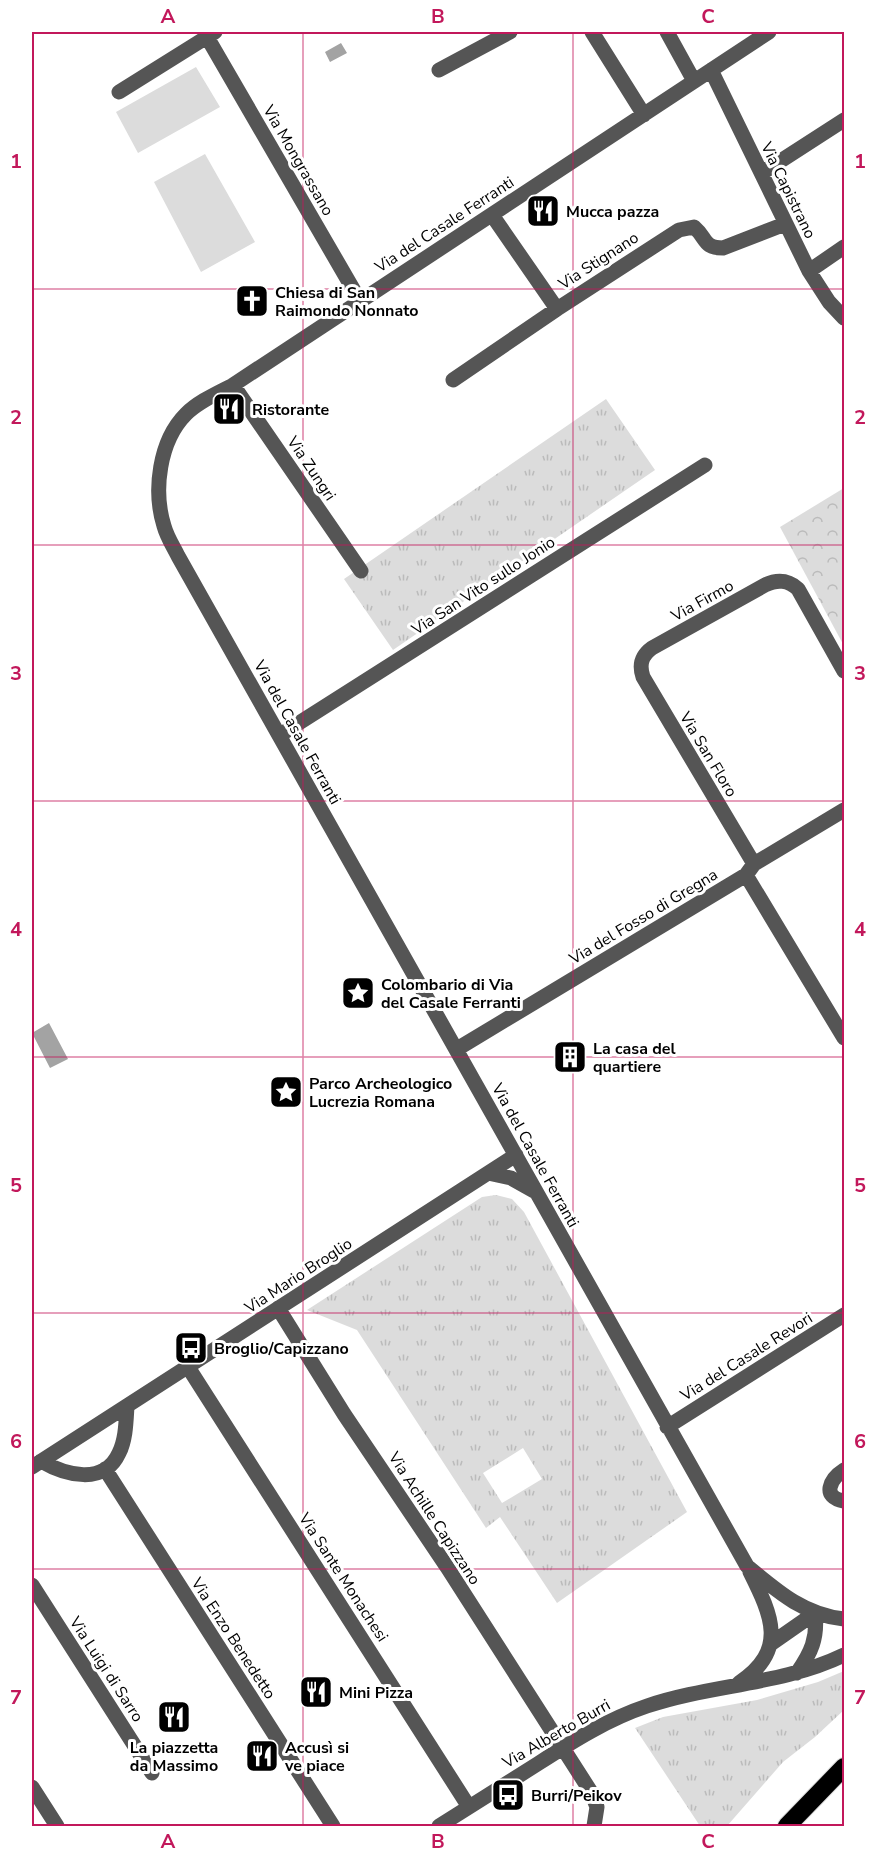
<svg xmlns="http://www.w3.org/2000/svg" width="876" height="1858" font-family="'Nunito Sans',sans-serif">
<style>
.grass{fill:url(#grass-tufts);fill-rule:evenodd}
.forest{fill:url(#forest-crowns)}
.pitch{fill:#dcdcdc}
.water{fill:#a3a3a3}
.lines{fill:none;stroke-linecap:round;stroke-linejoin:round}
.highway-casing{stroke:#dbdbdb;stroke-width:20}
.minor{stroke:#555;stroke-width:15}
.highway{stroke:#000;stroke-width:18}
.grid{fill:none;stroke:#c2185b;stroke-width:1.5;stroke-opacity:0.55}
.labels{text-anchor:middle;stroke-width:6;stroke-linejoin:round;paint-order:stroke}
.street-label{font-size:16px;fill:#000;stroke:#fff}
.poi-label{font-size:16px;font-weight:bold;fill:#000;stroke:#fff;text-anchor:start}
.neatline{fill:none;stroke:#c2185b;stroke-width:2}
.grid-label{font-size:20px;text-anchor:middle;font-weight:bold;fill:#c2185b}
</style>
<defs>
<pattern id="grass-tufts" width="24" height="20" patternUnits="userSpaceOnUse" patternTransform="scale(1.5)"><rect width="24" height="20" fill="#dcdcdc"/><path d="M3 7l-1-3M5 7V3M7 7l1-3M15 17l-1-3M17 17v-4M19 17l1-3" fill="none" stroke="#bbb"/></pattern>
<pattern id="forest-crowns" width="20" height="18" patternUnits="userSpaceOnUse" patternTransform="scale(1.5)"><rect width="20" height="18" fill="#dcdcdc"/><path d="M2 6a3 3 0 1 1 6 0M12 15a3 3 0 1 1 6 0" fill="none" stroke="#bbb"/></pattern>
</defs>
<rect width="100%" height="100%" fill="#fff"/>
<!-- grass -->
<path class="grass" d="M 606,399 L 655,470 L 393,650 L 344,579 Z
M 496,1195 L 512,1199 L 524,1212 L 687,1512 L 557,1603 L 500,1517 L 486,1528 L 357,1330 L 307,1310 L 482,1197 ZM 523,1448 L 542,1479 L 502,1503 L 483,1473 Z
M 844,1671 L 844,1710 L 815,1737 L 783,1762 L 727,1826 L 700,1826 L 635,1728 L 663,1717 L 757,1700 L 818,1682 Z"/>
<!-- forest -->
<path class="forest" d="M 844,488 L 844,646 L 780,527 Z"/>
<!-- pitch -->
<path class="pitch" d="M 196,67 L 220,107 L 138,153 L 116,112 Z
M 205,154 L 255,242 L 201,272 L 154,182 Z"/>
<!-- water -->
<path class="water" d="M 341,43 L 347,53 L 330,62 L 325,52 Z
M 49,1023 L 68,1059 L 50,1068 L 32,1033 Z"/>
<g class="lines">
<!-- highway casing -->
<g class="highway-casing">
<path id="highway" d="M 787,1826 L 844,1767"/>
</g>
<!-- minor -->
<path class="minor" d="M 592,32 L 644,115
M 667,32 L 694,81
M 769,32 L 233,385 C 218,393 199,401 186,414 C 159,441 153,491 164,526 C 167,537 173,546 178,556 L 747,1566 C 777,1591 804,1615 844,1619
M 207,37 L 360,301
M 439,70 L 510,32
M 711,70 L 809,271 L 829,302 L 844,318
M 119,92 L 215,32
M 762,173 L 844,120
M 492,215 L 557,309
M 809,271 L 844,247
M 453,380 L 557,309 L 679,230 L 694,227 C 707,238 703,248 723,248 L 785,224
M 233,385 L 361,571
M 280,735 L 705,465
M 754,864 L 643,677 C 639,665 641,656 652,648 L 765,585 C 778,579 788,580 798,589 L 844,671
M 746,875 L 844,1038
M 457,1049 L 746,875 L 754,864 L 844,810
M 488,1173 L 511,1178 L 534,1191
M 278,1308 L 344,1414 L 447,1567 L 591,1792 L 597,1807 L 594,1826
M 188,1367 L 469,1807
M 667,1427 L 844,1315
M 41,1461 C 65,1475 104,1486 119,1453 C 126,1439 126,1421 127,1406
M 32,1467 L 516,1155
M 105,1469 L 333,1826
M 844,1470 C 830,1479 821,1497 844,1501
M 32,1585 L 152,1773
M 772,1643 L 815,1613
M 797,1673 C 811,1653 818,1638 815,1613
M 739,1683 C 788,1650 772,1616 750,1572
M 32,1787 L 57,1826
M 439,1826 C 472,1805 506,1784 539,1763 C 573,1741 608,1719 647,1706 C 712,1684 782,1685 844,1655"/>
<!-- highway -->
<use href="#highway" class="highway"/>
</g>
<!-- grid -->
<path class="grid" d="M 303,32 L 303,1826M 573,32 L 573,1826M 32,289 L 844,289M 32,545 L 844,545M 32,801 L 844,801M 32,1057 L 844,1057M 32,1313 L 844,1313M 32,1569 L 844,1569"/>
<!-- icons -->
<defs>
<g id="restaurant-square" transform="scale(1.725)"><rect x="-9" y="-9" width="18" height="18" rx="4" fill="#000" stroke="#fff"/><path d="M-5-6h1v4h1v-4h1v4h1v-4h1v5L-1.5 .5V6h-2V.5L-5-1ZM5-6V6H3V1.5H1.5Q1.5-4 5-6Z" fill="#fff"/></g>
<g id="church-square" transform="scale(1.725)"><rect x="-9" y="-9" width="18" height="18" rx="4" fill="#000" stroke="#fff"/><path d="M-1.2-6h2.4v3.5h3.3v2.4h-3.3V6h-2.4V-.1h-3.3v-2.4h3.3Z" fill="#fff"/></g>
<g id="sight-square" transform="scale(1.725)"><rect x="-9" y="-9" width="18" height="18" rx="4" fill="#000" stroke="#fff"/><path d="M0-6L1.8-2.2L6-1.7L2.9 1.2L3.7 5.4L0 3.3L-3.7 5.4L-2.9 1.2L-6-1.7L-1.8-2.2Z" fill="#fff"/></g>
<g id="building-square" transform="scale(1.725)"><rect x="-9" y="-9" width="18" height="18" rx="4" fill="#000" stroke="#fff"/><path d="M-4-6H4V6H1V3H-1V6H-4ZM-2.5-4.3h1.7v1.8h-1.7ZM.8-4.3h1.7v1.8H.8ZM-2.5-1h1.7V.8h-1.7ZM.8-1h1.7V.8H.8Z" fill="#fff"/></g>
<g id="bus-square" transform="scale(1.725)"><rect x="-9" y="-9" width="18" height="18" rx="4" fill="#000" stroke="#fff"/><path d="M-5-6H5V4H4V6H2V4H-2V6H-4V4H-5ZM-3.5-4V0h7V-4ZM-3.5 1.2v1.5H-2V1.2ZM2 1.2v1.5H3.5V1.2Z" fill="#fff"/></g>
</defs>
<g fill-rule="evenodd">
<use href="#restaurant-square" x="543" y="211"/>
<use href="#church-square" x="252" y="301"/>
<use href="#restaurant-square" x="229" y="409"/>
<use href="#sight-square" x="358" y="993"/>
<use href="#building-square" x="570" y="1057"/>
<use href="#sight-square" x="286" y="1092"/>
<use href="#bus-square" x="191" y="1348"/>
<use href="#restaurant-square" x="316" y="1692"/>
<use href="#restaurant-square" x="174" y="1717"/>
<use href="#restaurant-square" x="262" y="1756"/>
<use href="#bus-square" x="508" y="1795"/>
</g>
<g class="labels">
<!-- street labels -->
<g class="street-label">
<text transform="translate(299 160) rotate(60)" y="6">Via Mongrassano</text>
<text transform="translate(789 190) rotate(64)" y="6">Via Capistrano</text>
<text transform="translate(444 224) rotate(-33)" y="6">Via del Casale Ferranti</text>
<text transform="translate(598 260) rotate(-33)" y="6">Via Stignano</text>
<text transform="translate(312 468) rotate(56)" y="6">Via Zungri</text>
<text transform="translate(483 585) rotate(-33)" y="6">Via San Vito sullo Jonio</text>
<text transform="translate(702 600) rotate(-29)" y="6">Via Firmo</text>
<text transform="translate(298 732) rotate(61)" y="6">Via del Casale Ferranti</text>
<text transform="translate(709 754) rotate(59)" y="6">Via San Floro</text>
<text transform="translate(643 916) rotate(-31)" y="6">Via del Fosso di Gregna</text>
<text transform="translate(536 1155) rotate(61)" y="6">Via del Casale Ferranti</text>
<text transform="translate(298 1275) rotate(-33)" y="6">Via Mario Broglio</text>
<text transform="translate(746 1356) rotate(-32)" y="6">Via del Casale Revori</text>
<text transform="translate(435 1518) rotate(57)" y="6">Via Achille Capizzano</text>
<text transform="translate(344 1577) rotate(57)" y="6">Via Sante Monachesi</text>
<text transform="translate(234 1638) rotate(57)" y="6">Via Enzo Benedetto</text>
<text transform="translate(107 1669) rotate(57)" y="6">Via Luigi di Sarro</text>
<text transform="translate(556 1733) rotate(-30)" y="6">Via Alberto Burri</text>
</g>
<!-- poi labels -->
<g class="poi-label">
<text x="566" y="217">Mucca pazza</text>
<text x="275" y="298">Chiesa di San<tspan x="275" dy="18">Raimondo Nonnato</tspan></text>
<text x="252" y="415">Ristorante</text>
<text x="381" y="990">Colombario di Via<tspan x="381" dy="18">del Casale Ferranti</tspan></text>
<text x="593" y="1054">La casa del<tspan x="593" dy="18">quartiere</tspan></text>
<text x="309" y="1089">Parco Archeologico<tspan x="309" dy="18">Lucrezia Romana</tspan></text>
<text x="214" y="1354">Broglio/Capizzano</text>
<text x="339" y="1698">Mini Pizza</text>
<text x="174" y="1753" text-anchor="middle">La piazzetta<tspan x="174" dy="18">da Massimo</tspan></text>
<text x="285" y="1753">Accusì si<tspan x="285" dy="18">ve piace</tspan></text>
<text x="531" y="1801">Burri/Peikov</text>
</g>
</g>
<!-- border -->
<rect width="876" height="1858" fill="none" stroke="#ffffff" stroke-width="66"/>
<rect x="33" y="33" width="810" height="1792" class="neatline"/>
<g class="grid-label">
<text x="168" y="23">A</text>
<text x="438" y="23">B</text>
<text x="708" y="23">C</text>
<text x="16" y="168">1</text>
<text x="860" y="168">1</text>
<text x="16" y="424">2</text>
<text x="860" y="424">2</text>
<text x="16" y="680">3</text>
<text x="860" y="680">3</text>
<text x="16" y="936">4</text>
<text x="860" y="936">4</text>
<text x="16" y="1192">5</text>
<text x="860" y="1192">5</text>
<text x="16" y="1448">6</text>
<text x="860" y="1448">6</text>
<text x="16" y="1704">7</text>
<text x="860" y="1704">7</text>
<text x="168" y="1848">A</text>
<text x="438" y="1848">B</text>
<text x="708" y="1848">C</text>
</g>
</svg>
